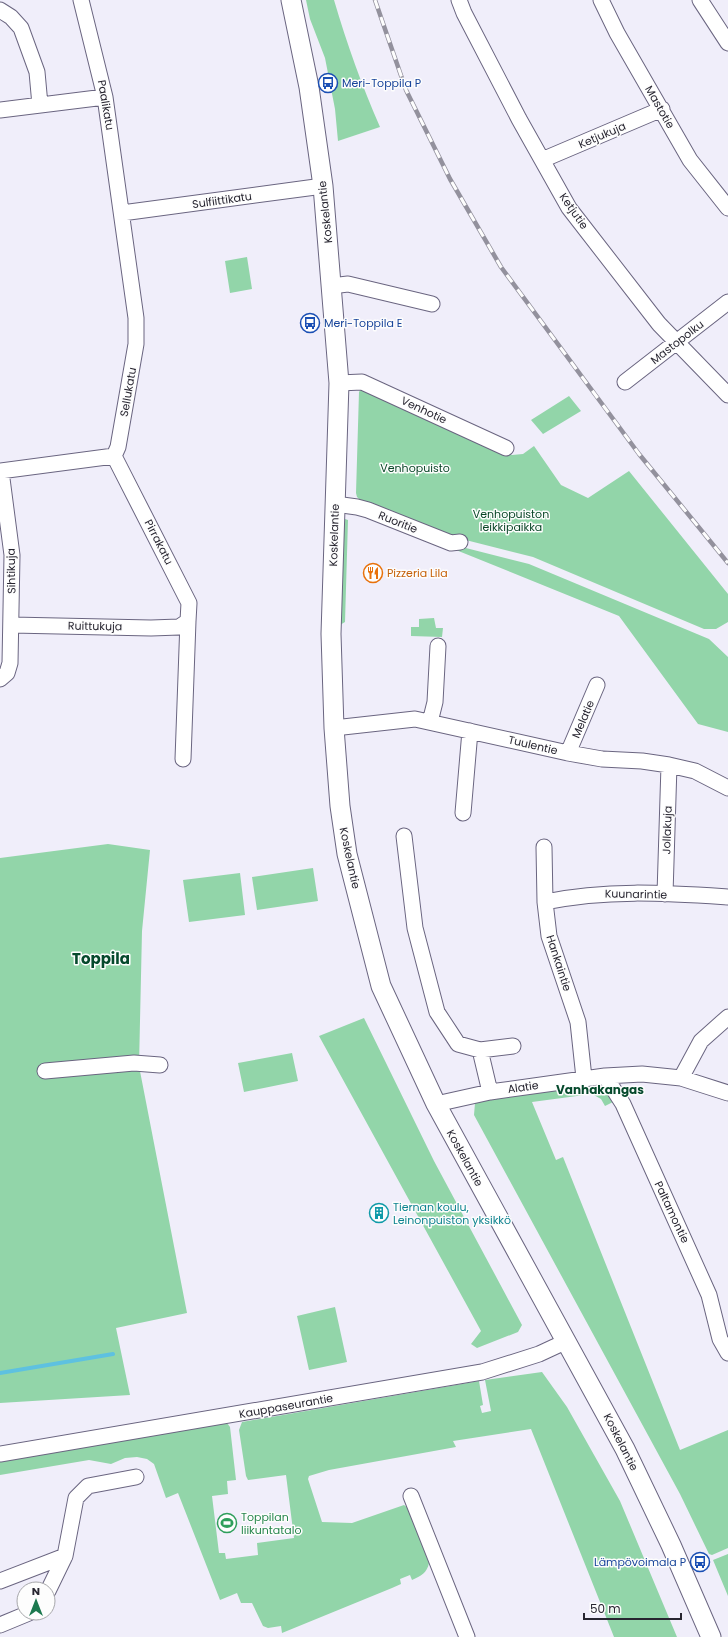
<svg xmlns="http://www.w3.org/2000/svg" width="728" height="1637" font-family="Poppins,sans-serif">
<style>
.green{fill:#92d5a9}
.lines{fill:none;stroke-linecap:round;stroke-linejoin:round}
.stream{stroke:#5ec1e0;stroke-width:4}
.minor-casing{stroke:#6a6580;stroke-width:17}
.major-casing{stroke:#6a6580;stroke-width:21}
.minor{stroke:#fff;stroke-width:15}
.major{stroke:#fff;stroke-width:19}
.rail-casing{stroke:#93919d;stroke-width:4.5}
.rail{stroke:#fdfdfd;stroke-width:3;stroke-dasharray:9;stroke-linecap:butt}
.labels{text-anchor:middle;stroke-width:3;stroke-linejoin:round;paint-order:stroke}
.transit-label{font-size:11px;fill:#164399;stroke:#fdfdfd;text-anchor:start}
.street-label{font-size:11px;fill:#272530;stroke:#fdfdfd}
.park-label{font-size:11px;fill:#084526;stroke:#fdfdfd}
.food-label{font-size:11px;fill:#c56008;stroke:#fdfdfd;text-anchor:start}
.culture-label{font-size:11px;fill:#0d838f;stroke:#fdfdfd;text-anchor:start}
.leisure-label{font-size:11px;fill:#27864d;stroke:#fdfdfd;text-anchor:start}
.neighbourhood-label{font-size:12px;font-weight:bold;fill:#05492c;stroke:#fdfdfd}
.district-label{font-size:15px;font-weight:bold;fill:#05492c;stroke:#fdfdfd}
</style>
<rect width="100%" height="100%" fill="#f0eefa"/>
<!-- green -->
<path class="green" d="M 306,0 L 334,0 C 347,44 362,86 380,127 L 338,141 L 335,109 L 325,58 L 310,19 Z
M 247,257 L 252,289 L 230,293 L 225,261 Z
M 361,389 L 512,455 L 523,454 L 534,446 L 561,485 L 588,498 L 629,471 L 728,594 L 728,622 L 716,629 L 704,629 L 533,557 L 442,534 L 361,501 L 357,497 L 356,493 L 359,392 Z
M 569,396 L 581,411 L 543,434 L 531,420 Z
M 342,518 L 348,520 L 345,622 L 340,625 Z
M 458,546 L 529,564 L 709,639 L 728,657 L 728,732 L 698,724 L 619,616 L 456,550 Z
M 434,618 L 436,628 L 443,628 L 442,637 L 411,636 L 411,627 L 419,627 L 419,619 Z
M 108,844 L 150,850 L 142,931 L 139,1066 L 187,1313 L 116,1328 L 130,1395 L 0,1403 L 0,858 Z
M 313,868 L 318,901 L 257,910 L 252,877 Z
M 240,873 L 245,915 L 189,922 L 183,880 Z
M 364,1018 L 434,1161 L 522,1325 L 518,1332 L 477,1348 L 471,1344 L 481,1331 L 319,1036 Z
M 292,1053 L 298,1081 L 244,1092 L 238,1063 Z
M 590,1086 C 600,1088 613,1089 613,1102 L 605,1106 L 601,1099 L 592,1094 L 532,1102 L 556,1160 L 563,1157 L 680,1450 L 728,1430 L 728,1548 L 712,1555 L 709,1554 L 680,1494 L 474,1115 L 475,1103 C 502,1090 558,1089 590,1086 Z
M 335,1307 L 347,1362 L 309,1370 L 297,1316 Z
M 542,1372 L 567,1407 L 620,1501 L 677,1637 L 614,1637 L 531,1429 L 453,1441 L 456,1447 L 329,1470 L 309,1476 L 308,1479 L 322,1522 L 352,1523 L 404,1505 L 408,1508 L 429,1563 C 427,1573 421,1576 412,1580 L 410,1575 L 400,1579 L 401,1584 L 392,1588 L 282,1633 L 281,1626 L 268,1628 L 263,1626 L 252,1603 L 241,1603 L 237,1593 L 220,1600 L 178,1493 L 166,1498 L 154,1464 L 147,1459 L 137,1457 L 125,1458 L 111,1464 L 89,1460 L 0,1475 L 0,1462 L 227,1423 L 230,1427 L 236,1480 L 227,1481 L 228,1494 L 212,1496 L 219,1553 L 225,1553 L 226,1559 L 258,1555 L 257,1543 L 294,1538 L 286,1475 L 248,1480 L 246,1476 L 239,1430 L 242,1422 L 479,1381 L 483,1405 L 480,1406 L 482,1413 L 491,1411 L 485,1380 Z
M 728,1554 L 728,1596 L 713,1560 Z"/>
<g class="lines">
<!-- stream -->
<path class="stream" d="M 0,1373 L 113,1354"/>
<!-- minor casing -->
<g class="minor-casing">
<path id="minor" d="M 459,0 L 464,13 L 519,119 L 569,208 L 659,324 L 728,395
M 601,0 L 617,33 L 690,160 L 728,208
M 700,0 L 728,43
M 0,10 L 11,17 L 21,28 L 37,72 L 40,105
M 0,110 L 105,97
M 542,160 L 662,109
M 122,213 L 323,186
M 331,286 L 348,284 L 432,304
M 625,382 L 728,302
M 339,383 L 362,382 L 506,448
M 0,471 L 114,456 L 118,447 L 136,344 L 136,318 L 105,97 L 81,0
M 335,504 L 357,507 L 368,510 L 451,543 L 460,542
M 12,625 L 151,628 L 179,627 L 188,621 L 189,603 L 114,456
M 0,679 L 7,673 L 10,663 L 12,555 L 1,471
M 430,722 L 435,702 L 438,646
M 334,728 L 415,719 L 568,753 L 602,759 L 642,761 L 669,765 L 695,771 L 728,788
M 568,753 L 597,685
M 183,759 L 188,621
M 463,813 L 470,731
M 404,836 L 415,928 L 437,1012 L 458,1044 L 480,1050 L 490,1092
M 544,847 L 545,902 L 549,936 L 578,1022 L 584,1078
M 665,894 L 669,765
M 545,902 C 607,889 665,893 728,897
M 480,1050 L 513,1046
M 45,1071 L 134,1063 L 160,1065
M 605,1076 L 623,1104 L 709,1295 L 720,1339 L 728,1353
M 681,1078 L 701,1041 L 728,1017
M 436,1104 L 490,1092 L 605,1076 L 642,1074 L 681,1078 L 728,1093
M 0,1454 L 482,1372 L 539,1354 L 567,1341
M 411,1496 L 467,1637
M 0,1581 L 65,1556 L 76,1498 L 88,1486 L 136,1477
M 48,1591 L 65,1556
M 0,1625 L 29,1613"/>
</g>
<!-- major casing -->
<g class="major-casing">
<path id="major" d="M 291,0 L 309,87 L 323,186 L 339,383 L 331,634 L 334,728 L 340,806 L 347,854 L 381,986 L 436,1104 L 625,1449 L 671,1545 L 711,1637"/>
</g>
<!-- minor -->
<use href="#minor" class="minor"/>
<!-- major -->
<use href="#major" class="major"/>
<!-- rail casing -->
<g class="rail-casing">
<path id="rail" d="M 375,0 L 406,90 L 450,179 L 501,267 L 639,454 L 728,563"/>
</g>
<!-- rail -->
<use href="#rail" class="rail"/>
</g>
<!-- icons -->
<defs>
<g id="bus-ring" transform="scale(1)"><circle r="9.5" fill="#fdfdfd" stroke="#1a4fb4" stroke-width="1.5"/><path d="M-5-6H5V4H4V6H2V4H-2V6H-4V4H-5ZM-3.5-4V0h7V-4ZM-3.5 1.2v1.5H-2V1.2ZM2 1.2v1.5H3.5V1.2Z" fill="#1a4fb4"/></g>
<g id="restaurant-ring" transform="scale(1)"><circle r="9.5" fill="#fdfdfd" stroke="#e8710a" stroke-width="1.5"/><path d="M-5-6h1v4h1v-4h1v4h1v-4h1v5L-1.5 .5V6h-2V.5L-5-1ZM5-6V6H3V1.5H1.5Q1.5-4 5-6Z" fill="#e8710a"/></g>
<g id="building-ring" transform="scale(1)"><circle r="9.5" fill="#fdfdfd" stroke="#0f9aa8" stroke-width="1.5"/><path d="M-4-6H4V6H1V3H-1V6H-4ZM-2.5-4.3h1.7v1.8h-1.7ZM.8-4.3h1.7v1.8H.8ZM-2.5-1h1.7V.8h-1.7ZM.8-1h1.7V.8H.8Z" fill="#0f9aa8"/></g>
<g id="stadium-ring" transform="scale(1)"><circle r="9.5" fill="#fdfdfd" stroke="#2e9e5b" stroke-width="1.5"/><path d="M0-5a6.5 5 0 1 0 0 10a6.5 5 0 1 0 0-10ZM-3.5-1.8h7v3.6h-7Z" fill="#2e9e5b"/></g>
</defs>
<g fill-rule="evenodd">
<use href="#bus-ring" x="328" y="83"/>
<use href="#bus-ring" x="310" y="323"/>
<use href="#restaurant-ring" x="373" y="573"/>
<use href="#building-ring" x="379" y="1213"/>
<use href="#stadium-ring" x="227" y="1523"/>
<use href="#bus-ring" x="700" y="1562"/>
</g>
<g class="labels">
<!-- transit labels -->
<g class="transit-label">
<text x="342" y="87">Meri-Toppila P</text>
<text x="324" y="327">Meri-Toppila E</text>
<text x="686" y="1566" text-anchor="end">Lämpövoimala P</text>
</g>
<!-- street labels -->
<g class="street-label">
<text transform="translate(106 105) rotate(80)" y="4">Paalikatu</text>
<text transform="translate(660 107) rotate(60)" y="4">Mastotie</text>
<text transform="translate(602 135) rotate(-23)" y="4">Ketjukuja</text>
<text transform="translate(222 200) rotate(-8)" y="4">Sulfiittikatu</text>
<text transform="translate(574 211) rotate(55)" y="4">Ketjutie</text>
<text transform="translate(325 212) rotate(-96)" y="4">Koskelantie</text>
<text transform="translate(677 342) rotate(-38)" y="4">Mastopolku</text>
<text transform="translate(128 392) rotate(-80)" y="4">Sellukatu</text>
<text transform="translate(424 410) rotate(25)" y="4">Venhotie</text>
<text transform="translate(398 522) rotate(22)" y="4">Ruoritie</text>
<text transform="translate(334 535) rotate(-88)" y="4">Koskelantie</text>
<text transform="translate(159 542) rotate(63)" y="4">Pirrakatu</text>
<text transform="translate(11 571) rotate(-91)" y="4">Sihtikuja</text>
<text transform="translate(95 626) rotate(1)" y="4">Ruittukuja</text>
<text transform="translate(583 719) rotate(-67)" y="4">Melatie</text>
<text transform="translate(533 745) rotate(13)" y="4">Tuulentie</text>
<text transform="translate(667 830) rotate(-88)" y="4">Jollakuja</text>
<text transform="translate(350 858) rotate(78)" y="4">Koskelantie</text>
<text transform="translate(636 894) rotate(1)" y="4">Kuunarintie</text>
<text transform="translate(559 963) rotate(72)" y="4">Hankaintie</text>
<text transform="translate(523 1087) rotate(-8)" y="4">Alatie</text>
<text transform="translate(465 1158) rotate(61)" y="4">Koskelantie</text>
<text transform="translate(672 1212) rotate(65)" y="4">Paltamontie</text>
<text transform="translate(286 1406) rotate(-10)" y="4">Kauppaseurantie</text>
<text transform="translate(621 1442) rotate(63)" y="4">Koskelantie</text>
</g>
<!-- park labels -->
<g class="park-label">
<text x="415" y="472">Venhopuisto</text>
<text x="511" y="518">Venhopuiston<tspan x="511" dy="13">leikkipaikka</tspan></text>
</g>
<!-- food labels -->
<g class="food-label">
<text x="387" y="577">Pizzeria Lila</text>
</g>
<!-- culture labels -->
<g class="culture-label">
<text x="393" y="1211">Tiernan koulu,<tspan x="393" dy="13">Leinonpuiston yksikkö</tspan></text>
</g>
<!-- leisure labels -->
<g class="leisure-label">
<text x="241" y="1521">Toppilan<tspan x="241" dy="13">liikuntatalo</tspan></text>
</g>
<!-- neighbourhood labels -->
<g class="neighbourhood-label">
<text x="600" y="1094">Vanhakangas</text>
</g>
<!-- district labels -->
<g class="district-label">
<text x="101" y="964">Toppila</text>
</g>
</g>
<!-- north arrow -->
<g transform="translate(36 1601)"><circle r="19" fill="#fdfdfd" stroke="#a7a7ab"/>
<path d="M0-3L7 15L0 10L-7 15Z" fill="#1c794f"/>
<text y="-6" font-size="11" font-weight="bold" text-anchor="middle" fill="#272530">N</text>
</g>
<!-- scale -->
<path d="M584 1613v6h97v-6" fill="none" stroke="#272530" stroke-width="2"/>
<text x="590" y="1613" font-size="12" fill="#272530" stroke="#fdfdfd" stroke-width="3" paint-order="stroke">50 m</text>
</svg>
